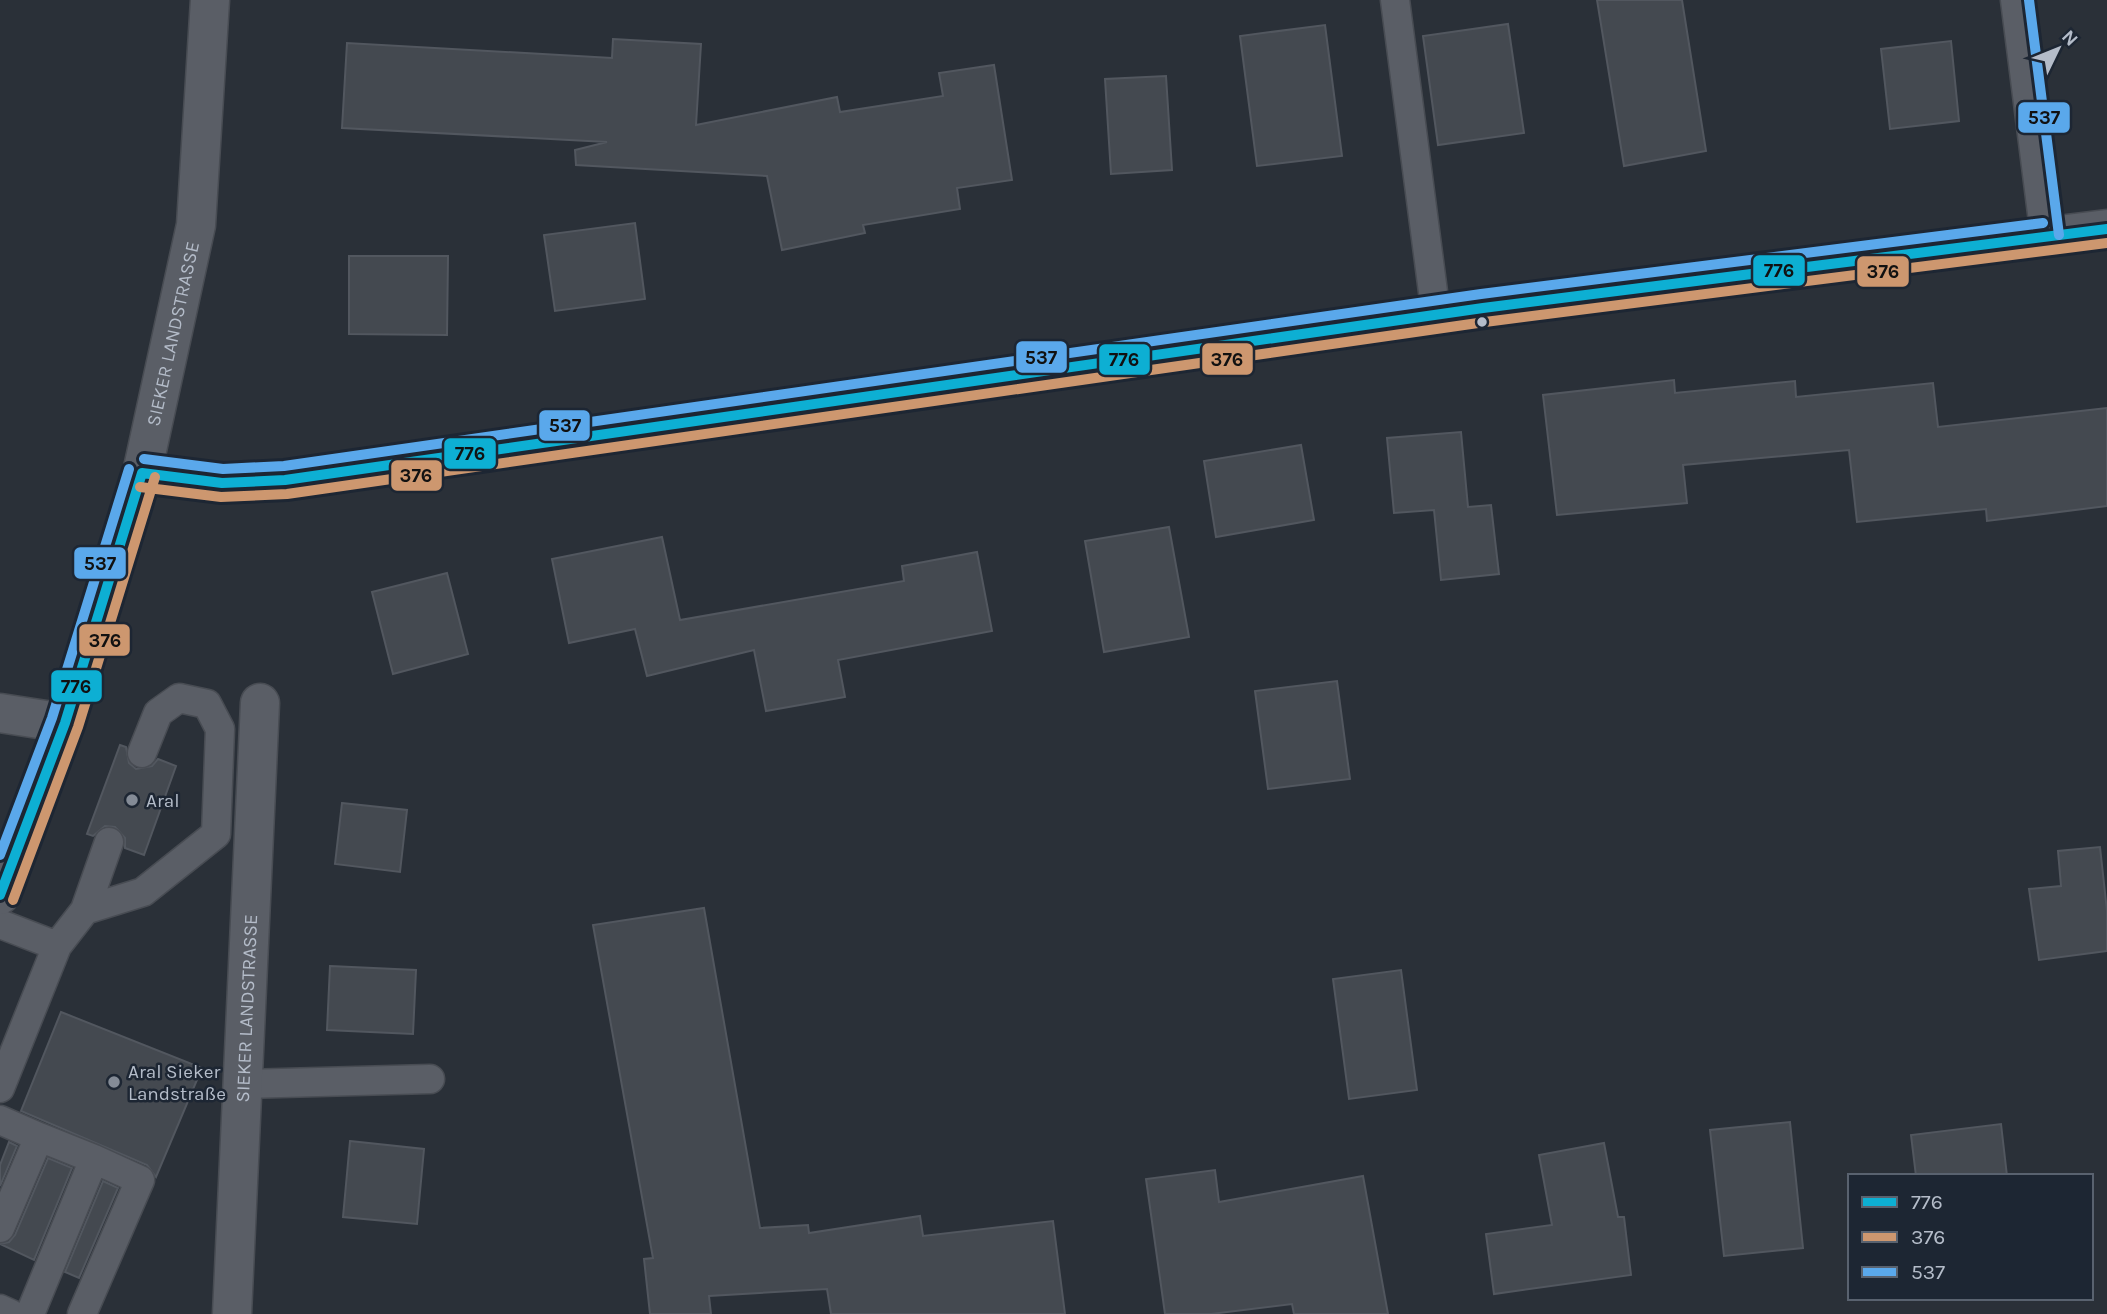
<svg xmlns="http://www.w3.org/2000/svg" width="2107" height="1314" font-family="Karla,sans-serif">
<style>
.building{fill:#444950;stroke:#52575f;stroke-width:2}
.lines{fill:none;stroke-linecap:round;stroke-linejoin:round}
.service-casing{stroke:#484c53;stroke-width:31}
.minor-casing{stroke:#484c53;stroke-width:41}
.tertiary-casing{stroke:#484c53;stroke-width:41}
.service{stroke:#5a5e66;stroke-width:28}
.minor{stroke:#5a5e66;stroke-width:38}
.tertiary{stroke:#5a5e66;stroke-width:38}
.bus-1-casing{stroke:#1d2633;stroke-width:16}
.bus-2-casing{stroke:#1d2633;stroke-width:16}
.bus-3-casing{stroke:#1d2633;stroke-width:16}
.bus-1{stroke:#0dafd3;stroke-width:10}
.bus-2{stroke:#cd976f;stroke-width:10}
.bus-3{stroke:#5aa8eb;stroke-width:10}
.bus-dot{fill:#b4bcc9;stroke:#1d2633;stroke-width:2.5}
.poi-dot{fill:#848b96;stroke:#1d2633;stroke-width:2.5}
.labels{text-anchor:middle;stroke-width:5;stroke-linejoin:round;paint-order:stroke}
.street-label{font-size:19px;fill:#b4bcc9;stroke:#1d2633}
.poi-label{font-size:19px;fill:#b4bcc9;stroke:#1d2633;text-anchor:start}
.line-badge{stroke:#1d2633;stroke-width:2.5}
.pale-badge-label{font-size:19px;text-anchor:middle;font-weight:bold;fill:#111}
</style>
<rect width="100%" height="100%" fill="#2a3038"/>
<!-- building -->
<path class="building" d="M 1597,0 L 1682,0 L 1706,151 L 1624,166 Z
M 1508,24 L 1524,133 L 1438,145 L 1423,36 Z
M 1325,25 L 1342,156 L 1257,166 L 1240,36 Z
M 613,39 L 701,44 L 696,125 L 837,97 L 840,112 L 943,96 L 939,73 L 994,65 L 1012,180 L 957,188 L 960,209 L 863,225 L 865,233 L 782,250 L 767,176 L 576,165 L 575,150 L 607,142 L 342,128 L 347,43 L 612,58 Z
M 1951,41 L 1959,121 L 1890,129 L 1881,49 Z
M 1166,76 L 1172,170 L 1111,174 L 1105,79 Z
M 635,223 L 645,299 L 555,311 L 544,235 Z
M 349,256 L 448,256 L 447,335 L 349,334 Z
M 1674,380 L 1675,393 L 1795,381 L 1796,397 L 1933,383 L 1938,427 L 2107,408 L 2107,506 L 1987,521 L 1986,509 L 1857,522 L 1849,450 L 1683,465 L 1687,503 L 1557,515 L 1543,395 Z
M 1461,432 L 1468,507 L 1491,505 L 1499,574 L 1441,580 L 1434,510 L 1394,513 L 1387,438 Z
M 1301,445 L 1314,520 L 1216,537 L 1204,461 Z
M 1169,527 L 1189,637 L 1104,652 L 1085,541 Z
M 662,537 L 680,620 L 904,581 L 902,566 L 977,552 L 992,631 L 838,660 L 845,697 L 766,711 L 754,650 L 647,676 L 635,629 L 569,643 L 552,559 Z
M 447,573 L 468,654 L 393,674 L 372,592 Z
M 1337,681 L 1350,779 L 1268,789 L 1255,691 Z
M 120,745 L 126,747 L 129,763 L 136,769 L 152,766 L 158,759 L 176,766 L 144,855 L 125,848 L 125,838 L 115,827 L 105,826 L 93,836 L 87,834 Z
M 342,803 L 407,810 L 400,872 L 335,864 Z
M 2100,847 L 2107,911 L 2107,951 L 2039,960 L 2029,889 L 2061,886 L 2058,851 Z
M 704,908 L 760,1228 L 808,1225 L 809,1233 L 920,1216 L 923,1236 L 1053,1221 L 1065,1314 L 831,1314 L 827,1289 L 709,1296 L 711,1314 L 650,1314 L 644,1259 L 653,1258 L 593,925 Z
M 330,966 L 416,970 L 413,1034 L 327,1030 Z
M 1401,970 L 1417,1090 L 1349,1099 L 1333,979 Z
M 61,1012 L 202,1068 L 156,1177 L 147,1165 L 21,1111 Z
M 1790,1122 L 1803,1248 L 1724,1256 L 1710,1130 Z
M 2001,1124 L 2007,1176 L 1916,1176 L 1911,1135 Z
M 350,1141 L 424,1149 L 417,1224 L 343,1217 Z
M 9,1142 L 17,1146 L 0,1186 L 0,1165 Z
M 1604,1143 L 1618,1217 L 1624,1217 L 1631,1275 L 1494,1294 L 1486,1234 L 1552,1225 L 1539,1155 Z
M 48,1158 L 72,1168 L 34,1260 L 0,1244 L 9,1242 L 15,1235 Z
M 1215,1170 L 1219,1202 L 1363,1176 L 1388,1314 L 1294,1314 L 1292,1304 L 1211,1314 L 1165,1314 L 1146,1179 Z
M 103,1181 L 118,1188 L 79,1278 L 65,1272 Z"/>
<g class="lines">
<!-- service casing -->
<g class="service-casing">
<path id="service" d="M 1395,0 L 1436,315
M 2015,0 L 2045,237
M 85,910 L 143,892 L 216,834 L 220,729 L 207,704 L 179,698 L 158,713 L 142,753
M 0,924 L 57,946 L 0,1088
M 57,946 L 85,910 L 109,842
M 243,1084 L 430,1079
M 0,1120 L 39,1137 L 0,1228
M 0,1309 L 11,1314
M 30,1314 L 94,1159 L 39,1137
M 82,1314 L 140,1180 L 94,1159"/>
</g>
<!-- minor casing -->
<g class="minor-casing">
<g id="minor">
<path d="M 142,473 L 222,483 L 285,480 L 1483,308 L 2107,229"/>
<path d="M 0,713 L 65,723"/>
<path id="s1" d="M 232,1314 L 260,703"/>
</g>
</g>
<!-- tertiary casing -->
<g class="tertiary-casing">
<g id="tertiary">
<path id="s2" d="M 0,895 L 65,723 L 142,473 L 196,225 L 210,0"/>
</g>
</g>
<!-- service -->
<use href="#service" class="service"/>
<!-- minor -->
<use href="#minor" class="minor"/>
<!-- tertiary -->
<use href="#tertiary" class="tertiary"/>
<!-- bus-1 casing -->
<g class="bus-1-casing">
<path id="bus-1" d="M 142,473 L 222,483 L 285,480 L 1483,308 L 2107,229
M 0,895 L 65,723 L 142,473"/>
</g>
<!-- bus-2 casing -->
<g class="bus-2-casing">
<path id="bus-2" d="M 140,487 L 221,497 L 287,494 L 1485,322 L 2107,243
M 13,900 L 78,727 L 155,477"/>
</g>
<!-- bus-3 casing -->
<g class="bus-3-casing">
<path id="bus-3" d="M 2029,0 L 2059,235
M 144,459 L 223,469 L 284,466 L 1481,294 L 2043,223
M 0,855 L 52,718 L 129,469"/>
</g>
<!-- bus-1 -->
<use href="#bus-1" class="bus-1"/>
<!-- bus-2 -->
<use href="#bus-2" class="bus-2"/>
<!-- bus-3 -->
<use href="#bus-3" class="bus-3"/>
</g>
<!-- markers -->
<circle class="bus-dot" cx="1482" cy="322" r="6"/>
<g class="poi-dot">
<circle cx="132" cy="800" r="7"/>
<circle cx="114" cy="1082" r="7"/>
</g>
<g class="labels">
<!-- street labels -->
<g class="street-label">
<text dy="7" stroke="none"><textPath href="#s2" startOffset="588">SIEKER LANDSTRASSE</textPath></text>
<text dy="7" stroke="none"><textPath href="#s1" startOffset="306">SIEKER LANDSTRASSE</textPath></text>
</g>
<!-- poi labels -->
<g class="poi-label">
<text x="146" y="807">Aral</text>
<text x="128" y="1078">Aral Sieker<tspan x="128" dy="22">Landstraße</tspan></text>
</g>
</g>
<g class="line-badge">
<rect x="2017" y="101" width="54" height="33" rx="7" fill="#5aa8eb"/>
<rect x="1752" y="254" width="54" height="33" rx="7" fill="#0dafd3"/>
<rect x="1856" y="255" width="54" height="33" rx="7" fill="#cd976f"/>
<rect x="1015" y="340" width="53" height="34" rx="7" fill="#5aa8eb"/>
<rect x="1201" y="342" width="53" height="34" rx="7" fill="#cd976f"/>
<rect x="1098" y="343" width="53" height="33" rx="7" fill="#0dafd3"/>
<rect x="538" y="409" width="53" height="33" rx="7" fill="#5aa8eb"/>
<rect x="443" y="437" width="54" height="33" rx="7" fill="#0dafd3"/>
<rect x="390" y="459" width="53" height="33" rx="7" fill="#cd976f"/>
<rect x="73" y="546" width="54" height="34" rx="7" fill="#5aa8eb"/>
<rect x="78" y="623" width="53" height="34" rx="7" fill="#cd976f"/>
<rect x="50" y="669" width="53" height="34" rx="7" fill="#0dafd3"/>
</g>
<g class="pale-badge-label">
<text x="2044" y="124">537</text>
<text x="1779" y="277">776</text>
<text x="1883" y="278">376</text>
<text x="1041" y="364">537</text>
<text x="1227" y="366">376</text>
<text x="1124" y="366">776</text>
<text x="565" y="432">537</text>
<text x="470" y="460">776</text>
<text x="416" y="482">376</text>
<text x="100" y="570">537</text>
<text x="105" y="647">376</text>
<text x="76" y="693">776</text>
</g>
<!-- legend -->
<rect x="1848" y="1174" width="245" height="126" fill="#1d2633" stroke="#59626f" stroke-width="2"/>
<rect x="1862" y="1197" width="35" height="10" fill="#0dafd3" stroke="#59626f" stroke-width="2"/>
<text x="1911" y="1209" font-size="21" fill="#b4bcc9">776</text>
<rect x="1862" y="1232" width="35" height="10" fill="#cd976f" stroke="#59626f" stroke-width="2"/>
<text x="1911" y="1244" font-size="21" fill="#b4bcc9">376</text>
<rect x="1862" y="1267" width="35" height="10" fill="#5aa8eb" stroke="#59626f" stroke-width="2"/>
<text x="1911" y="1279" font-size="21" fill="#b4bcc9">537</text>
<!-- north arrow -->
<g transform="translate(2058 49) rotate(47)" stroke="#1d2633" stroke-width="5" paint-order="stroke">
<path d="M0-5L12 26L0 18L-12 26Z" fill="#b4bcc9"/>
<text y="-10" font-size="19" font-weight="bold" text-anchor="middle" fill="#b4bcc9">N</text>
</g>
</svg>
